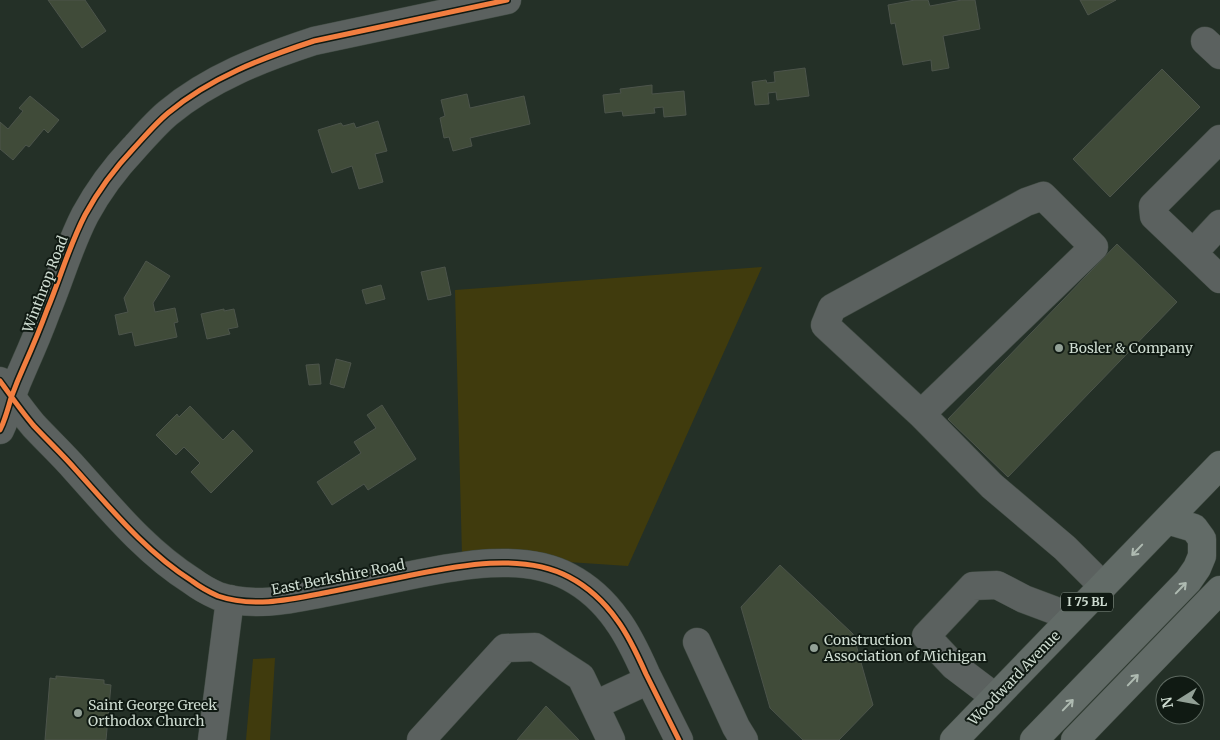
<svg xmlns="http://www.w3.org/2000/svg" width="1220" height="740" font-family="Merriweather,serif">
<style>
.green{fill:#403b0d}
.building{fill:#404b39;stroke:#4c544b}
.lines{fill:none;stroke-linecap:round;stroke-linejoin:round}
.minor-casing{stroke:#404b43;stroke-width:29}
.major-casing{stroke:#404b43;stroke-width:29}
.minor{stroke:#5b615f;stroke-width:28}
.major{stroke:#626b67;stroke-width:28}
.cycleway-casing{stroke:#101a13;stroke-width:8}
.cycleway{stroke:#f27e40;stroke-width:5}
.oneway{stroke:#aebab1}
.poi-dot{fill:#92a096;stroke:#101a13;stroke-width:2}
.labels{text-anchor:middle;stroke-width:4;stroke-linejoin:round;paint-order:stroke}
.shield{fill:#101a13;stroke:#95a298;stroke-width:1}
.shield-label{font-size:12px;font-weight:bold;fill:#cedcd1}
.street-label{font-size:14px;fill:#cedcd1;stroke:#101a13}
.poi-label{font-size:14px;fill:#cedcd1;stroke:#101a13;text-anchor:start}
</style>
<rect width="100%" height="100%" fill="#243027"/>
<!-- green -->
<path class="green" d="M 762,267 L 628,566 L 462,555 L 455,290 Z
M 275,658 L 270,740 L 246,740 L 253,659 Z"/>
<!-- building -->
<path class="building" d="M 48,0 L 85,0 L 106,31 L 82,48 Z
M 915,0 L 928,0 L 930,6 L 962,0 L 975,0 L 980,29 L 943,36 L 949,68 L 932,71 L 931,60 L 903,65 L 895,23 L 891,24 L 888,5 Z
M 1080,0 L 1116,0 L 1088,15 Z
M 805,68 L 809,96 L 777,100 L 776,92 L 768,93 L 769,104 L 755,105 L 752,82 L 766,80 L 767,83 L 775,82 L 774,72 Z
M 1162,69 L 1200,107 L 1110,197 L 1073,159 Z
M 652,85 L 652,94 L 684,91 L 686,115 L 664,117 L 663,107 L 654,108 L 655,113 L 623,116 L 622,111 L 605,113 L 603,95 L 621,93 L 620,89 Z
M 467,94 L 470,108 L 524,96 L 530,124 L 470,138 L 472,146 L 453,151 L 449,137 L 444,138 L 440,118 L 445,116 L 441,100 Z
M 30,96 L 59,120 L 48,133 L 44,129 L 29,147 L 26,145 L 13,160 L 0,149 L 0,122 L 8,129 L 23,111 L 19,108 Z
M 378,121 L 387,151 L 375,154 L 383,182 L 359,189 L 352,166 L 332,173 L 318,130 L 341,123 L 343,126 L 354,123 L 356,128 Z
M 1117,244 L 1177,302 L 1008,477 L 948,419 Z
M 146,261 L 170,276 L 153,303 L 155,312 L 175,308 L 178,322 L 174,323 L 177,337 L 135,346 L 132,332 L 119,335 L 115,315 L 128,312 L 124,298 Z
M 445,267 L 451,295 L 428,300 L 421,272 Z
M 381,285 L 385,299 L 366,304 L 362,290 Z
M 224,309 L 224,311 L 234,309 L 238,327 L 228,329 L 230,334 L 207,339 L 201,314 Z
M 336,359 L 351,363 L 344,388 L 330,384 Z
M 319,364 L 321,384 L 309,385 L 306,365 Z
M 382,405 L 416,459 L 368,490 L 364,484 L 332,505 L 317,482 L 361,453 L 354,442 L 376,428 L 367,415 Z
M 190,406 L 223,440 L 233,430 L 253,451 L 211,493 L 191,472 L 200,463 L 184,447 L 176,455 L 156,435 L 177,414 L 179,417 Z
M 780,565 L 853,634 L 873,705 L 839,740 L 803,740 L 770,708 L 741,607 Z
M 56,676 L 104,680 L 104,684 L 111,685 L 106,740 L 45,740 L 50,678 L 56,679 Z
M 546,706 L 579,740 L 517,740 Z"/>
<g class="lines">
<!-- minor casing -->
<g class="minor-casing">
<path id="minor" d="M 1205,41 L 1220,55
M 1220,139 L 1153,206 L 1154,216 L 1220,279
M 1193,253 L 1220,224
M 0,381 C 11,396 22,412 34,426 C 48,441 63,455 76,470 C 112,510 146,552 192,581 C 200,587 209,592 218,596 C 256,609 296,598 334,591 C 358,586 383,581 407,576 C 456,566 522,552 569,577 C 588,587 605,603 617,620 C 629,636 638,656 646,674 C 657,696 668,718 679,740
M 921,414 L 1094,247 L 1043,196 L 1026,202 L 832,308 L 825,325 L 921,414 L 992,486 L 1065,548 L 1103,586
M 0,430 C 5,420 8,409 11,398 C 15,387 19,377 24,366 C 32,348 40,329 47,310 C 60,279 69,246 85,215 C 98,191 115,168 134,148 C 145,136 156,123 168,113 C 210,78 262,58 314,41 L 507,0
M 697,642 L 736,727 L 744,740
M 995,697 L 954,666 L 926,636 L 973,586 L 997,585 L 1024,599 L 1072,617
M 595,705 L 649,680
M 212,740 L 230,599
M 421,740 L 505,648 L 535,647 L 581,677 L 611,740"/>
</g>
<!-- major casing -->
<g class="major-casing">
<path id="major" d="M 954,740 L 1220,465
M 1034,740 L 1188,581 L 1197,568 L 1202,556 L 1202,539 L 1194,528 L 1167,520
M 1075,740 L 1220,590"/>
</g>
<!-- minor -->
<use href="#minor" class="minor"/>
<!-- major -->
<use href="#major" class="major"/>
<!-- cycleway casing -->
<g class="cycleway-casing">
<path id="cycleway" d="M 0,381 C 11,396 22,412 34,426 C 48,441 63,455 76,470 C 112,510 146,552 192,581 C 200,587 209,592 218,596 C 256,609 296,598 334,591 C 358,586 383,581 407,576 C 456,566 522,552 569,577 C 588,587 605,603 617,620 C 629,636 638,656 646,674 C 657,696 668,718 679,740
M 0,430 C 5,420 8,409 11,398 C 15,387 19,377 24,366 C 32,348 40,329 47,310 C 60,279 69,246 85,215 C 98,191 115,168 134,148 C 145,136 156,123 168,113 C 210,78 262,58 314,41 L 507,0"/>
</g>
<!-- cycleway -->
<use href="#cycleway" class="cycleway"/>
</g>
<!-- one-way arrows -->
<defs><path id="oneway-shaft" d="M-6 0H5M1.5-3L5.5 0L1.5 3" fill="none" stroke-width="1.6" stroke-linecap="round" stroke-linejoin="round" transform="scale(1.25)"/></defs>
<g class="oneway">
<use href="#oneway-shaft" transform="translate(1137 550) rotate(134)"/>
<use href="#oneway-shaft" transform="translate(1181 588) rotate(-46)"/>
<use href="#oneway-shaft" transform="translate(1133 680) rotate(-46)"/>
<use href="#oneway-shaft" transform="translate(1068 705) rotate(-46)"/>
</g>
<!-- markers -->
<g class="poi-dot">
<circle cx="1059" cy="348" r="5"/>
<circle cx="814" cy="648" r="5"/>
<circle cx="78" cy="713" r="5"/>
</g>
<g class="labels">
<!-- shield labels -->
<rect class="shield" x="1061" y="592.5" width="52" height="19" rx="4"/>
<g class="shield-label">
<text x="1087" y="606">I 75 BL</text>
</g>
<!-- street labels -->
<g class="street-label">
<text transform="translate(45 284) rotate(-69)" y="5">Winthrop Road</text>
<text transform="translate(338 577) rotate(-11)" y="5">East Berkshire Road</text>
<text transform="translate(1014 678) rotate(-46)" y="5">Woodward Avenue</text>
</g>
<!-- poi labels -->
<g class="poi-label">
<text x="1069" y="353">Bosler &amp; Company</text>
<text x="824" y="645">Construction<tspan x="824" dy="16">Association of Michigan</tspan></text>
<text x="88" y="710">Saint George Greek<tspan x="88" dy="16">Orthodox Church</tspan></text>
</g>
</g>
<!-- north arrow -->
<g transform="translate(1180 700) rotate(259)"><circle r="24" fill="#101a13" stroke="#5c685f"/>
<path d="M0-4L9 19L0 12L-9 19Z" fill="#92a096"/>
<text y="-8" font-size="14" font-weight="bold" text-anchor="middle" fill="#cedcd1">N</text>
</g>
</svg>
